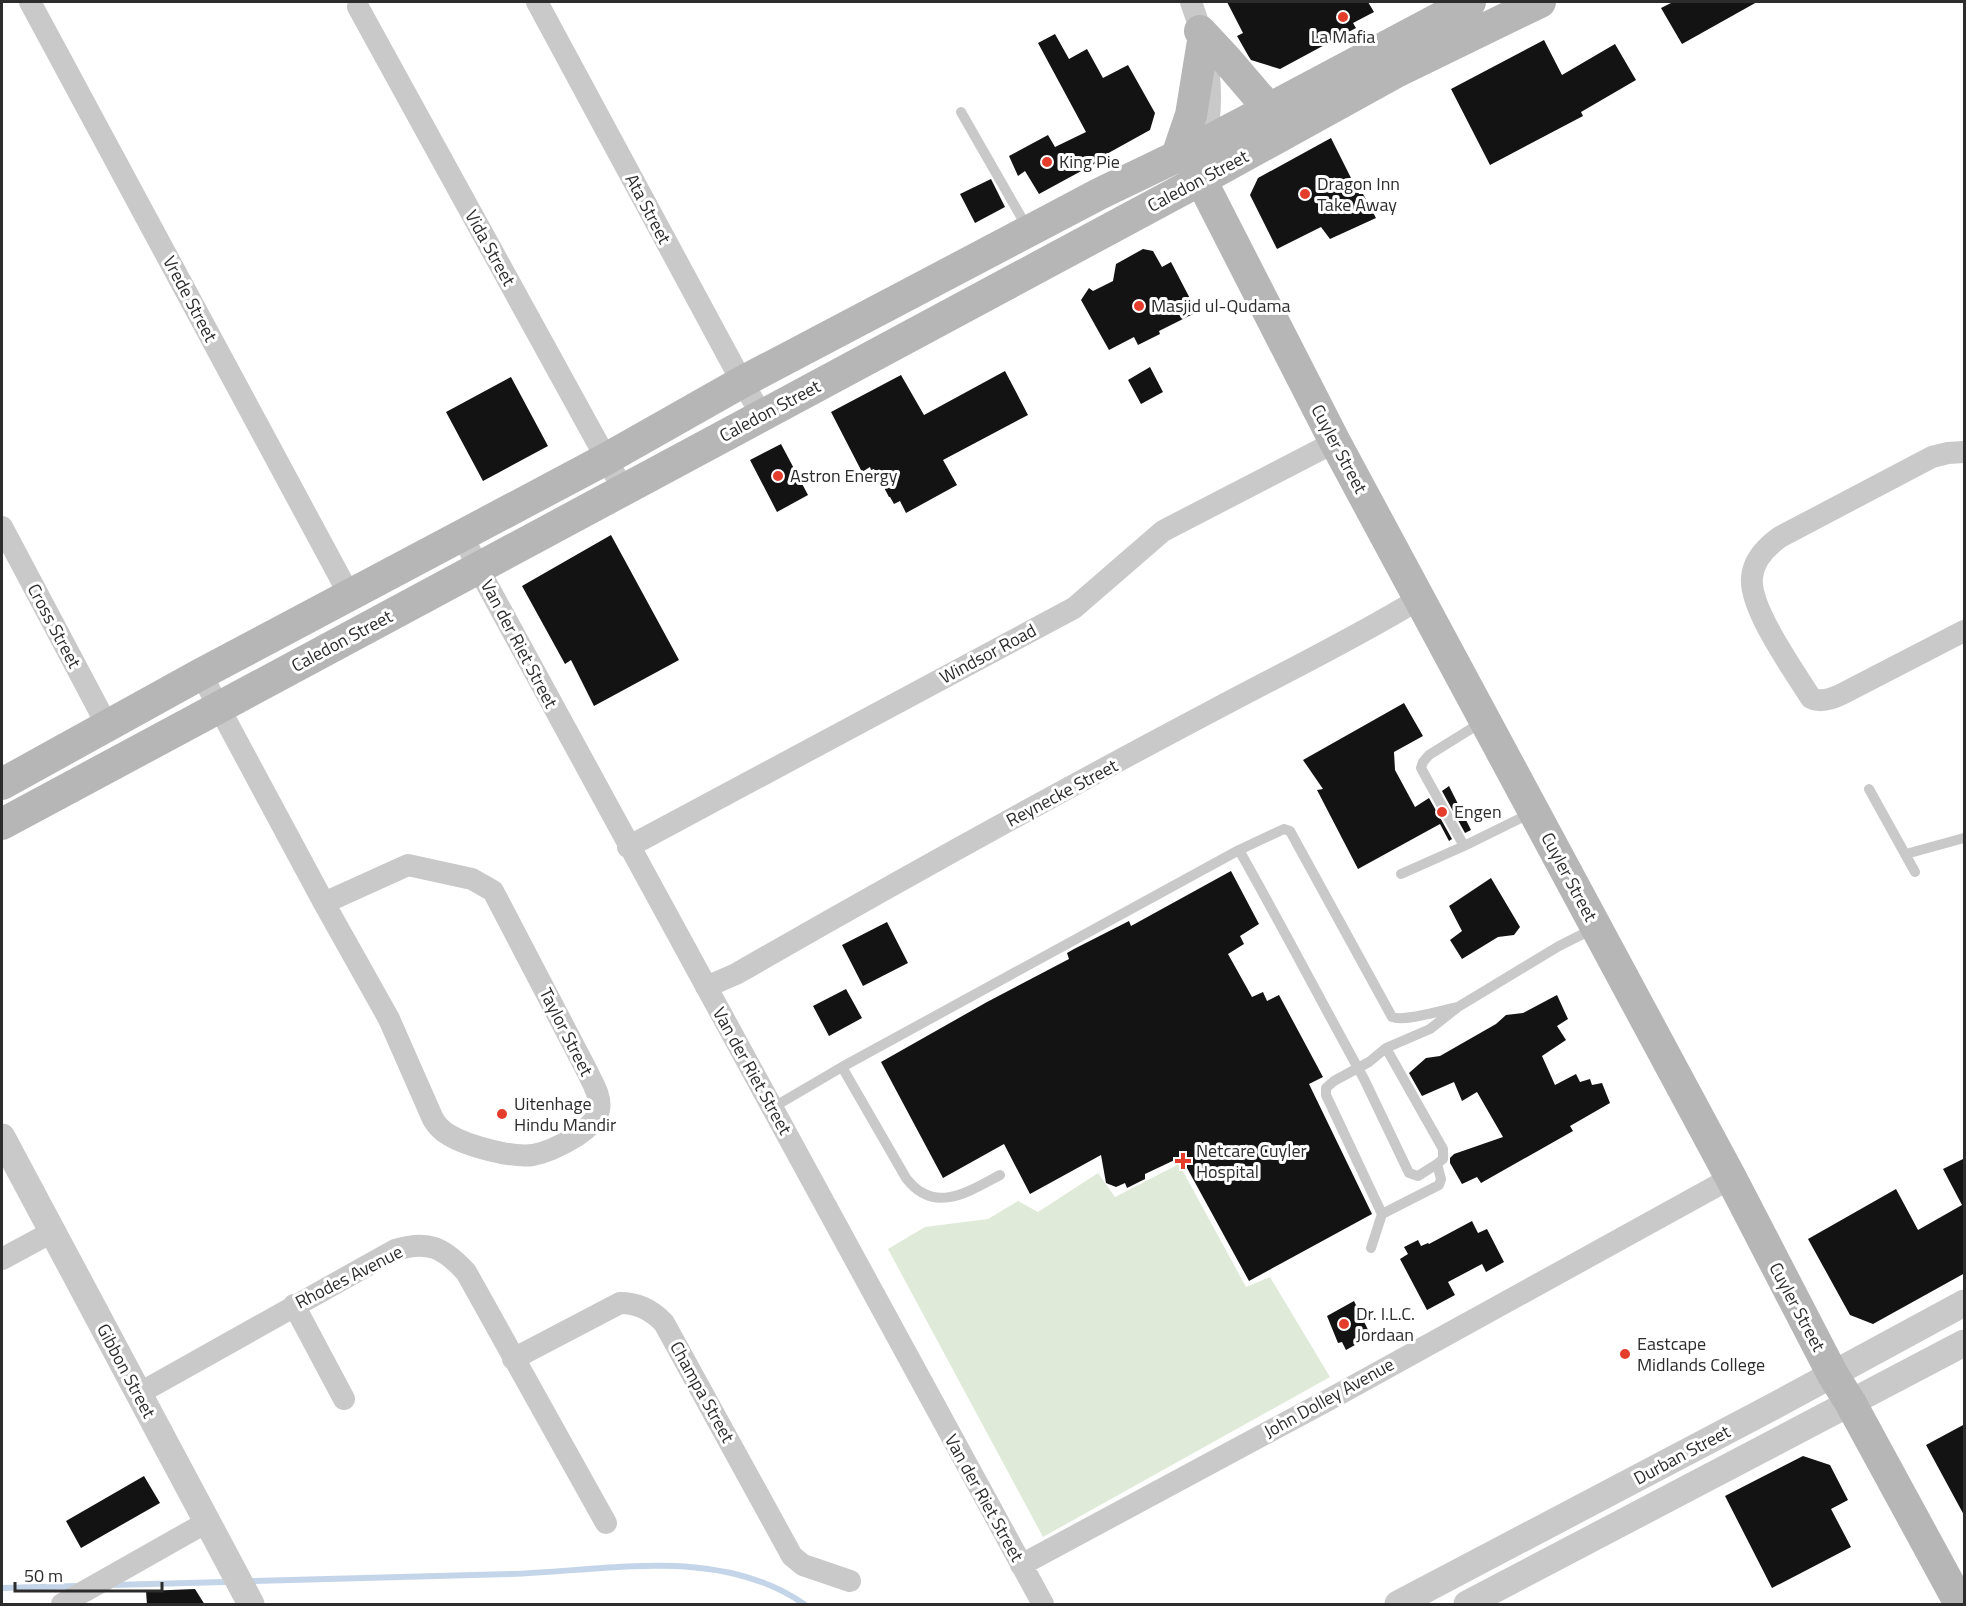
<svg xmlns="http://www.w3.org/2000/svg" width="1966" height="1606" font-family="'Titillium Web',sans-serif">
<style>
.green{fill:#dfead9}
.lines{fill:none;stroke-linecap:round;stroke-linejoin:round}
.stream{stroke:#c4d5ea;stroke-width:6}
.building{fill:#131313}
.service{stroke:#c9c9c9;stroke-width:10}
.minor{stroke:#c9c9c9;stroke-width:22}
.tertiary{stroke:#c9c9c9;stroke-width:27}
.secondary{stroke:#b6b6b6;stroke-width:32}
.poi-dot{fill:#e53d2c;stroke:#fff;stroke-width:2}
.labels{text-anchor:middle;stroke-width:6;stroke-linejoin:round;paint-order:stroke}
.poi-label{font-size:18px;fill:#2c2c2c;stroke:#fff;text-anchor:start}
.street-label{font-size:18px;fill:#2c2c2c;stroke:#fff}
</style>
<rect width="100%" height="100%" fill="#fff"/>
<!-- green -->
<path class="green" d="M 1179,1164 L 1246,1287 L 1270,1277 L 1330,1377 L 1043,1537 L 888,1249 L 925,1227 L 988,1219 L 1018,1201 L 1038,1212 L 1098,1173 L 1115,1197 Z"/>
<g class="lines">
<!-- stream -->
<path class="stream" d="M 250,1581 C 337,1578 424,1576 511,1574 C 607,1571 719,1545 804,1604
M 112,1585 L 225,1582
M 2,1588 L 76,1586"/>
</g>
<!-- building -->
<path class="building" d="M 1227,2 L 1368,2 L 1374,12 L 1353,23 L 1356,28 L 1280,69 L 1251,60 L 1249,57 L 1237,36 L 1243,33 Z
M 1673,2 L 1757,2 L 1682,44 L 1661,8 Z
M 1055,34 L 1069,59 L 1087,49 L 1103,78 L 1128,65 L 1155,113 L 1150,130 L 1094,161 L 1096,163 L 1039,194 L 1025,171 L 1018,176 L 1009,156 L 1048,135 L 1055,147 L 1086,132 L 1038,43 Z
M 1544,40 L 1562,75 L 1615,44 L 1636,80 L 1581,112 L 1583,116 L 1490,165 L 1451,89 Z
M 1331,138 L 1359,194 L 1363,194 L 1376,218 L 1330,239 L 1321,227 L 1277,249 L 1250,195 L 1258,178 Z
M 991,179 L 1005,207 L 975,223 L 960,194 Z
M 1143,249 L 1153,251 L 1162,267 L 1171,262 L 1197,312 L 1159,331 L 1160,334 L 1138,345 L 1134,337 L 1109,350 L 1081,300 L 1089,288 L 1093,291 L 1113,281 L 1116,264 Z
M 1150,367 L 1163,392 L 1141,404 L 1128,380 Z
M 1005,371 L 1028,415 L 943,460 L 957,485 L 906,513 L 900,501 L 894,504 L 890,497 L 889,497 L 874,469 L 871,470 L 870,467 L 862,472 L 831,412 L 901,375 L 924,415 Z
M 511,377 L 548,446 L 483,481 L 446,412 Z
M 781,444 L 808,495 L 777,512 L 750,460 Z
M 611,535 L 679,660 L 594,706 L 571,660 L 565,664 L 522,586 Z
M 1404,703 L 1423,736 L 1394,752 L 1395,770 L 1415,807 L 1429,798 L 1452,839 L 1449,841 L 1440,824 L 1358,869 L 1317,790 L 1323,789 L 1303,760 Z
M 1449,786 L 1471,830 L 1465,833 L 1442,791 Z
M 1231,871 L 1259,924 L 1240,936 L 1244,944 L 1228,954 L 1252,997 L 1263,992 L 1267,1001 L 1279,995 L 1323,1077 L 1309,1084 L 1372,1214 L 1249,1281 L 1181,1157 L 1145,1174 L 1145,1179 L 1127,1188 L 1125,1183 L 1116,1187 L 1106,1183 L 1101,1155 L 1030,1194 L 1004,1144 L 943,1178 L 881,1062 L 987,1002 L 1069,959 L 1067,953 L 1074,949 L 1129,921 L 1131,926 Z
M 1491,878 L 1520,927 L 1514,935 L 1498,937 L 1462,959 L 1450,940 L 1462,931 L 1449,906 Z
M 887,922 L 908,963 L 863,986 L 842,945 Z
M 846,989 L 862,1018 L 829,1036 L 813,1006 Z
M 1557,995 L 1568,1019 L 1557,1026 L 1566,1040 L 1542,1056 L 1555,1085 L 1576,1074 L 1580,1082 L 1590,1079 L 1592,1085 L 1602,1083 L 1610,1103 L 1570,1126 L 1573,1131 L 1481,1183 L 1477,1177 L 1462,1184 L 1450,1163 L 1450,1158 L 1454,1154 L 1503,1137 L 1477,1092 L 1462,1101 L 1454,1082 L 1422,1096 L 1409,1073 L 1426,1058 L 1440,1056 L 1496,1024 L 1506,1015 L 1523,1013 Z
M 1965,1158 L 1965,1273 L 1873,1324 L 1850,1315 L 1808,1239 L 1896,1189 L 1918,1230 L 1962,1205 L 1943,1169 Z
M 1472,1221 L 1478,1233 L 1487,1229 L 1504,1262 L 1486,1272 L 1482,1264 L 1448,1282 L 1455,1295 L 1427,1310 L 1400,1259 L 1408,1254 L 1404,1247 L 1418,1240 L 1421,1246 L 1428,1243 L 1429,1244 Z
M 1354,1301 L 1371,1336 L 1346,1350 L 1342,1342 L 1338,1343 L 1327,1316 Z
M 1965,1424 L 1965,1517 L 1926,1445 Z
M 1803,1456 L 1830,1465 L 1848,1500 L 1831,1509 L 1851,1547 L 1772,1588 L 1725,1496 Z
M 144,1476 L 160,1503 L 81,1548 L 66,1521 Z
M 195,1589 L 205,1605 L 147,1605 L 146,1591 Z"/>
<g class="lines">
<!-- service -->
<path class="service" d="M 961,112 L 1028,229
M 1869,789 L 1915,872
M 1464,846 L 1531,813
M 1906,854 L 1964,838
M 1401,874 L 1464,846 L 1421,768 L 1423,762 L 1429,755 L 1482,722
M 1458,1007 C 1443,1010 1404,1022 1392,1017 L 1290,831 L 1284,829 L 1239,850 C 1282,926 1322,1003 1364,1079 L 1409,1173 L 1418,1176 L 1437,1164 L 1441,1179 L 1439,1185 L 1382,1214 L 1326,1095 L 1326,1088 L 1334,1081 L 1369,1062 L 1386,1048 L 1430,1029 L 1458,1007 L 1559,946 L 1593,929
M 1386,1048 L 1443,1149 L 1443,1159 L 1437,1164
M 772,1108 L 842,1067
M 1000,1175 C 968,1192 934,1215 906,1178 L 842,1067 L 1239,850
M 1371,1248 L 1382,1214"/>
<!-- minor -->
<path class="minor" d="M 30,2 L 350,596
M 537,2 L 742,382 L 762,415
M 1191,2 C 1208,48 1216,94 1205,143
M 358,7 L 623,489
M 1964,452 L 1948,453 L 1932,457 L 1780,537 C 1766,547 1753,560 1752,578 C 1749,608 1794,671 1811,698 C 1821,703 1832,699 1842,694 L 1964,631
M 2,527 L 107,725
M 463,536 L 478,568 L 1043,1604
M 201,674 L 324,903 L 389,1019 L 433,1119 C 437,1126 442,1131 449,1135 C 467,1146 512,1158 533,1155 C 549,1152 562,1145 575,1137 C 585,1130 596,1122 599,1110 C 602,1097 592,1082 587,1071 L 493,891 L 472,879 L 408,865 L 324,903
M 628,847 L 1074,608 L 1163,531 L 1335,442
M 706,987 L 736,974 C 893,884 1051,796 1212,711 C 1281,674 1352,640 1419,599
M 2,1259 L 52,1232
M 294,1305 L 344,1399
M 513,1359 L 620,1303 C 638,1303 652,1310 664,1323 L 792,1556 L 803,1565 L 850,1581
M 138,1394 L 395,1250 C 428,1240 443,1247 466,1272 L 606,1523
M 1021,1565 L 1341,1393 L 1731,1178
M 62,1604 L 207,1522"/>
<!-- tertiary -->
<path class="tertiary" d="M 2,1137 L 251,1604
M 1398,1604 L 1776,1405 L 1964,1303
M 1467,1604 L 1964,1343"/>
<!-- secondary -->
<path class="secondary" d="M 1200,31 L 1227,60 L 1269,109
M 1177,156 L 1191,115 L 1203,41
M 1203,160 L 1201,180 L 1335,442 L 1731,1178 L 1833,1375 L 1850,1402 L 1960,1604
M 2,784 L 201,674 L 606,459 L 742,382 L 1101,193 L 1205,143 L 1470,2
M 2,824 L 1206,177 L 1398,71 L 1540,2"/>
</g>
<!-- markers -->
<g class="poi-dot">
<circle cx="1343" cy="17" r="6"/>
<circle cx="1047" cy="162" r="6"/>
<circle cx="1305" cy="194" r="6"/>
<circle cx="1139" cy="306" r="6"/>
<circle cx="778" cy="476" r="6"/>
<circle cx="1442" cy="812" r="6"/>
<circle cx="502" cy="1114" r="6"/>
<path d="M1180 1152h6v6h6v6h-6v6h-6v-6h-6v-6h6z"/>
<circle cx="1344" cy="1324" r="6"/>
<circle cx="1625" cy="1354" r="6"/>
</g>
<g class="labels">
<!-- poi labels -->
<g class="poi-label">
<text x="1343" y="43" text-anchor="middle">La Mafia</text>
<text x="1059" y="168">King Pie</text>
<text x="1317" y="190">Dragon Inn<tspan x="1317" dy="21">Take Away</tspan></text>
<text x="1151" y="312">Masjid ul-Qudama</text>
<text x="790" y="482">Astron Energy</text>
<text x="1454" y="818">Engen</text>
<text x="514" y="1110">Uitenhage<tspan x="514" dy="21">Hindu Mandir</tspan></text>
<text x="1196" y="1157">Netcare Cuyler<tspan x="1196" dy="21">Hospital</tspan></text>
<text x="1356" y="1320">Dr. I.L.C.<tspan x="1356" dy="21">Jordaan</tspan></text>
<text x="1637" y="1350">Eastcape<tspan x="1637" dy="21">Midlands College</tspan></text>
</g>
<!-- street labels -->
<g class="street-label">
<text transform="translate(1198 181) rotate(-28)" y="6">Caledon Street</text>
<text transform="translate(648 209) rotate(62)" y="6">Ata Street</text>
<text transform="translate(490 248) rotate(61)" y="6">Vida Street</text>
<text transform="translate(190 299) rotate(62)" y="6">Vrede Street</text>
<text transform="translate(770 411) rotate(-28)" y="6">Caledon Street</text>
<text transform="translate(1339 449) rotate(62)" y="6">Cuyler Street</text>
<text transform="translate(54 626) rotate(62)" y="6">Cross Street</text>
<text transform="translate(342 641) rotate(-28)" y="6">Caledon Street</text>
<text transform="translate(519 644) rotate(62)" y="6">Van der Riet Street</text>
<text transform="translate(988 654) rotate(-28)" y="6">Windsor Road</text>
<text transform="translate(1062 793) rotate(-28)" y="6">Reynecke Street</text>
<text transform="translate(1569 877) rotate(62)" y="6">Cuyler Street</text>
<text transform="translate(566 1032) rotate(63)" y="6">Taylor Street</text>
<text transform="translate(752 1071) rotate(61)" y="6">Van der Riet Street</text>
<text transform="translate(349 1277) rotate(-27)" y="6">Rhodes Avenue</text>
<text transform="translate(1797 1307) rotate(62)" y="6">Cuyler Street</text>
<text transform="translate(126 1371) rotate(62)" y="6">Gibbon Street</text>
<text transform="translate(702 1392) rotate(61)" y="6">Champa Street</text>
<text transform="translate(1329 1398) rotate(-29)" y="6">John Dolley Avenue</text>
<text transform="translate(1682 1455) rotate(-28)" y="6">Durban Street</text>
<text transform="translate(984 1498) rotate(61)" y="6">Van der Riet Street</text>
</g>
</g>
<!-- border -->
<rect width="1966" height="1606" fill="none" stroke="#2c2c2c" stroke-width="6"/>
<!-- scale -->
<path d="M15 1582v9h147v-9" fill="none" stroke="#2c2c2c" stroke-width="3"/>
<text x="24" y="1582" font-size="18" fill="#2c2c2c" stroke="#ffffff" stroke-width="4.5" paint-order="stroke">50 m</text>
</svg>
